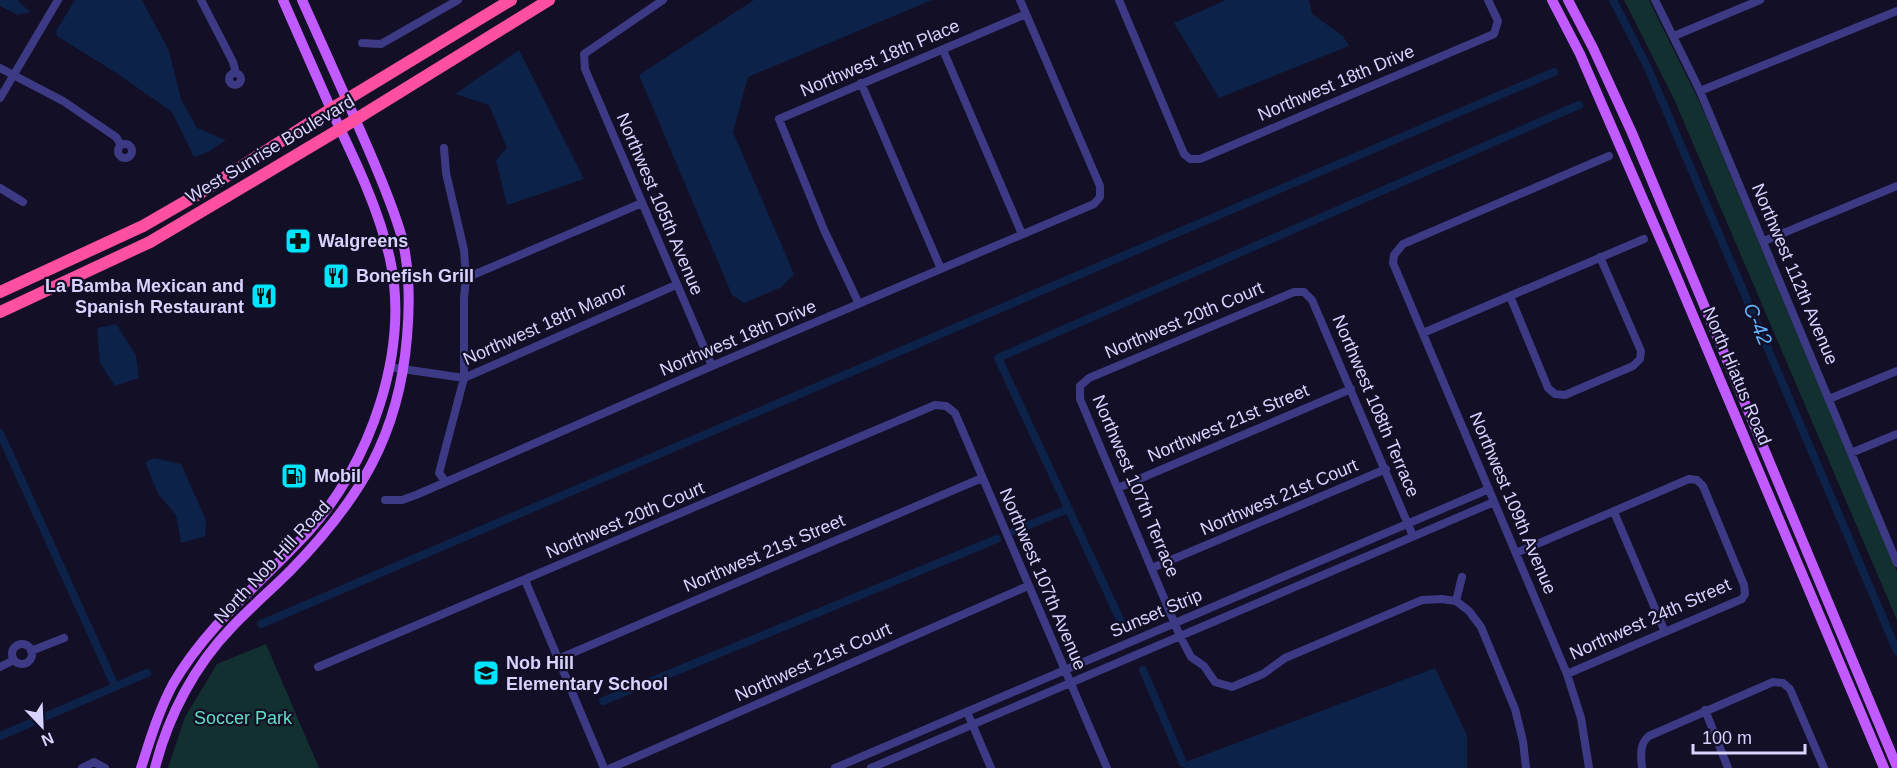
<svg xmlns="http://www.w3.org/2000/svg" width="1897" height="768" font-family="Helvetica,sans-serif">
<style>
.green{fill:#12302f}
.water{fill:#0c2248}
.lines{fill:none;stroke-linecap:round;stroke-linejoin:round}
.canal{stroke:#0c2248;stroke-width:8}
.minor{stroke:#3d3a85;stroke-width:8}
.major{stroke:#c25bff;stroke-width:10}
.highway{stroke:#ff4fa3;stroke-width:12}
.labels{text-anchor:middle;stroke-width:4.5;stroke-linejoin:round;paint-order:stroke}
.street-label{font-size:18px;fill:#d9d4ff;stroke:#130f26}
.poi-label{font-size:18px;font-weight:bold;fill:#d9d4ff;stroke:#130f26;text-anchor:start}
.park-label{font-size:18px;fill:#5fe0c0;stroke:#130f26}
.water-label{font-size:20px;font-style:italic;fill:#62b6ff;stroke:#130f26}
</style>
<rect width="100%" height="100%" fill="#130f26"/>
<!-- green -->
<path class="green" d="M 1624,0 L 1649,0 L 1701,105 L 1897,572 L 1897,620 L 1674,99 Z
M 266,644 L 319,768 L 168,768 L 185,717 L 217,664 Z"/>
<!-- water -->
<path class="water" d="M 0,0 L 18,0 L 30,12 L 18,15 L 0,6 Z
M 75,0 L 142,0 L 169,51 L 181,99 L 197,128 L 226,140 L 208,152 L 194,157 L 172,112 L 118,74 L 57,36 L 56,31 Z
M 754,0 L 932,0 L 748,77 L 733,132 L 794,274 L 782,287 L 744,303 L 732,295 L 639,75 Z
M 1226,0 L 1309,0 L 1312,14 L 1343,36 L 1349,46 L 1219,98 L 1174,23 Z
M 519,50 L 584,179 L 507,205 L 496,160 L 507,148 L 489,105 L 455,94 Z
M 116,324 L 136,355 L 139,378 L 115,386 L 100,363 L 97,328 Z
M 154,458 L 181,464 L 206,520 L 205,536 L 181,543 L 176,515 L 158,494 L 145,462 Z
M 1435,668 L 1467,735 L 1467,768 L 1185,768 L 1183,763 Z"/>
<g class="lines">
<!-- canal -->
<path class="canal" d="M 1613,0 L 1648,68 L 1897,651
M 0,433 L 115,686
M 1014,531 L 1068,509
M 261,624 L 1554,72
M 1124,628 L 998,358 L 1579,105
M 1143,670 L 1183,763
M 603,701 L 997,539
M 0,736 L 147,673"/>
<!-- minor -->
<path class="minor" d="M 201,0 L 233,62 L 236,73
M 663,0 L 584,54 L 585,69 L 712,366
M 1119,0 L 1184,154 L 1190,159 L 1200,159 L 1494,34 L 1498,21 L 1488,0
M 1655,0 L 1700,91 L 1897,563
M 1674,36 L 1760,0
M 362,43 L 381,44 L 458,0
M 943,50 L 1022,234
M 0,68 L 63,101 L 116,137 L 121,145
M229 79a6 6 0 1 1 12 0a6 6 0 1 1-12 0Z
M 861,83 L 941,269
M 1700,91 L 1897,11
M 0,98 L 58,0
M118 151a7 7 0 1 1 14 0a7 7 0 1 1-14 0Z
M 444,148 L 446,173 L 464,250 L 466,278 L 464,298 L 464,378 L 439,473 L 446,482
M 0,188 L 23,202
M 1764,241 L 1897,186
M 466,278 L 642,203
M 1510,296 L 1548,388 L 1555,394 L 1565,395 L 1633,366 L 1640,359 L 1641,351 L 1600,257
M 859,304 L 824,230 L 779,119 L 1026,14
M 1423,333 L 1644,239
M 389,367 L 464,378 L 676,285
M 1829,399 L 1897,371
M 1851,453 L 1897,434
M 1118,488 L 1351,389
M 385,500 L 402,500 L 416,495 L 712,366 L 1094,204 L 1100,197 L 1100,186 L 1020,0
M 1614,512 L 1665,632
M 1413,536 L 1312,300 L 1304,292 L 1294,292 L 1089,378 L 1080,386 L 1080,399 L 1180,636 L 1191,657 L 1204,666 L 1215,682 L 1232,687 L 1263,674 L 1285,658 L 1422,600 L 1442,599 L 1456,601
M 1516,553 L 1689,479 L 1697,480 L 1703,486 L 1744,585 L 1745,594 L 1742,599 L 1567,674
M 1152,568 L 1386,469
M 1462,577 L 1456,601 L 1469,611 L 1481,627 L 1515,709 L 1523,741 L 1526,768
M 525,580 L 604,768
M12 654a10 10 0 1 1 20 0a10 10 0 1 1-20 0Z
M 31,651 L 64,638
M 558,659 L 982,478
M 0,667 L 14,660
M 318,667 L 935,405 L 946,406 L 955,413 L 1107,768
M 1705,710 L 1728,768
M 967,712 L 991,768
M 82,768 L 94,762 L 105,768
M 611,768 L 1028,586
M 835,768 L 1489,489
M 871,768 L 1494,502
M 1589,768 L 1581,718 L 1567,674 L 1393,263 L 1394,255 L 1403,244 L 1609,156
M 1642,768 C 1641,756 1639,744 1649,736 L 1773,682 L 1783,683 L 1790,689 L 1824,768"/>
<!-- major -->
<path class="major" d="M 1552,0 L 1580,54 L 1675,273 L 1884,768
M 1568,0 L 1593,48 L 1632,133 L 1897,767
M 141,768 C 150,740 159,710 173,684 C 208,624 262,582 308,532 C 370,464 410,351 390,259 C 379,210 356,162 334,116 C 317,78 300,39 283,0
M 155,768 C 168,716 195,665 232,627 C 251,607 272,589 291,570 C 359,500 399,436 407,337 C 410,303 410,271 402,238 C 394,209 382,181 370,153 C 348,102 325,51 302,0"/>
<!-- highway -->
<path class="highway" d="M 0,292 L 143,226 L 202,192 L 331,109 L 511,0
M 0,312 L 150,242 L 340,129 L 549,0"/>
</g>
<!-- icons -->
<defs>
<g id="pharmacy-square" transform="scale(1.35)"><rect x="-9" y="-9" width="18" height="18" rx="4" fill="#00e5ff" stroke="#130f26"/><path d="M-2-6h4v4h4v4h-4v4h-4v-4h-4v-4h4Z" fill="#111"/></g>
<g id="restaurant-square" transform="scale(1.35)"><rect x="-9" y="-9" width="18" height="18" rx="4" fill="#00e5ff" stroke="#130f26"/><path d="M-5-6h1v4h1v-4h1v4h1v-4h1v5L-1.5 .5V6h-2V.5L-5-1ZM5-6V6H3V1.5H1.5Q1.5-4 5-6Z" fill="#111"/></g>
<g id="fuel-square" transform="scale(1.35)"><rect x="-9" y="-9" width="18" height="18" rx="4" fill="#00e5ff" stroke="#130f26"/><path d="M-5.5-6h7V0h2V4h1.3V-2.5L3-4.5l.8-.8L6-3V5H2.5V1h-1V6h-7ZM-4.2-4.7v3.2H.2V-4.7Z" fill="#111"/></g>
<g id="school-square" transform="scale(1.35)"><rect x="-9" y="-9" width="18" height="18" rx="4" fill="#00e5ff" stroke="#130f26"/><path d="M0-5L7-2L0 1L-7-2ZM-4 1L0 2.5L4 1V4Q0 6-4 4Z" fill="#111"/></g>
</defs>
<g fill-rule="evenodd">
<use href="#pharmacy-square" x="298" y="241"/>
<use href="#restaurant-square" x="336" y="276"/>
<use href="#restaurant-square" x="264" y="296"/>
<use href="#fuel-square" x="294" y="476"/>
<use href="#school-square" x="486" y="673"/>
</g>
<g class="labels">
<!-- street labels -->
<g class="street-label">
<text transform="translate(880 58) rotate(-23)" y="6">Northwest 18th Place</text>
<text transform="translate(1336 83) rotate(-23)" y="6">Northwest 18th Drive</text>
<text transform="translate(270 149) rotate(-31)" y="6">West Sunrise Boulevard</text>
<text transform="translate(660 204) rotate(67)" y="6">Northwest 105th Avenue</text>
<text transform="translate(1795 274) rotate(67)" y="6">Northwest 112th Avenue</text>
<text transform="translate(1184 320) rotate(-23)" y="6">Northwest 20th Court</text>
<text transform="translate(545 324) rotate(-24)" y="6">Northwest 18th Manor</text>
<text transform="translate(738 338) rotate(-23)" y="6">Northwest 18th Drive</text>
<text transform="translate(1737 376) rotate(67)" y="6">North Hiatus Road</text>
<text transform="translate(1376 406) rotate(67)" y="6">Northwest 108th Terrace</text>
<text transform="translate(1228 423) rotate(-23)" y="6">Northwest 21st Street</text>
<text transform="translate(1136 486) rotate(67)" y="6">Northwest 107th Terrace</text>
<text transform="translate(1279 497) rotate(-23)" y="6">Northwest 21st Court</text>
<text transform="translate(1513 503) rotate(67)" y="6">Northwest 109th Avenue</text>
<text transform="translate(625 520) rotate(-23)" y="6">Northwest 20th Court</text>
<text transform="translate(764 553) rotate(-23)" y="6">Northwest 21st Street</text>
<text transform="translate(272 562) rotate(-47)" y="6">North Nob Hill Road</text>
<text transform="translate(1043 579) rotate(67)" y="6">Northwest 107th Avenue</text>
<text transform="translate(1156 613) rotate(-23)" y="6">Sunset Strip</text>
<text transform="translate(1650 619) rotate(-24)" y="6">Northwest 24th Street</text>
<text transform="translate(813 662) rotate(-24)" y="6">Northwest 21st Court</text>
</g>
<!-- poi labels -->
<g class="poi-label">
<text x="318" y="247">Walgreens</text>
<text x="356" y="282">Bonefish Grill</text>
<text x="244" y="292" text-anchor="end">La Bamba Mexican and<tspan x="244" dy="21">Spanish Restaurant</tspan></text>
<text x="314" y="482">Mobil</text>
<text x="506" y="669">Nob Hill<tspan x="506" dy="21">Elementary School</tspan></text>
</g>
<!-- park labels -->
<g class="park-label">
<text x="243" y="724">Soccer Park</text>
</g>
<!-- water labels -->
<g class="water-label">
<text transform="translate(1758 324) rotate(67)" y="7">C-42</text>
</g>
</g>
<!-- north arrow -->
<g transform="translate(42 726) rotate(157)" stroke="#130f26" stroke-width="4.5" paint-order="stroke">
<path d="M0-4.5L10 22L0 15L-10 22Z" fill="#d9d4ff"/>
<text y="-9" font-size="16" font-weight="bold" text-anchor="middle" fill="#d9d4ff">N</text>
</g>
<!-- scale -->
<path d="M1693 744v9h112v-9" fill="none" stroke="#d9d4ff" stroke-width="3"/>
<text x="1702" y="744" font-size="18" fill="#d9d4ff" stroke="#130f26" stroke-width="4.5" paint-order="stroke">100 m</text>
</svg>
